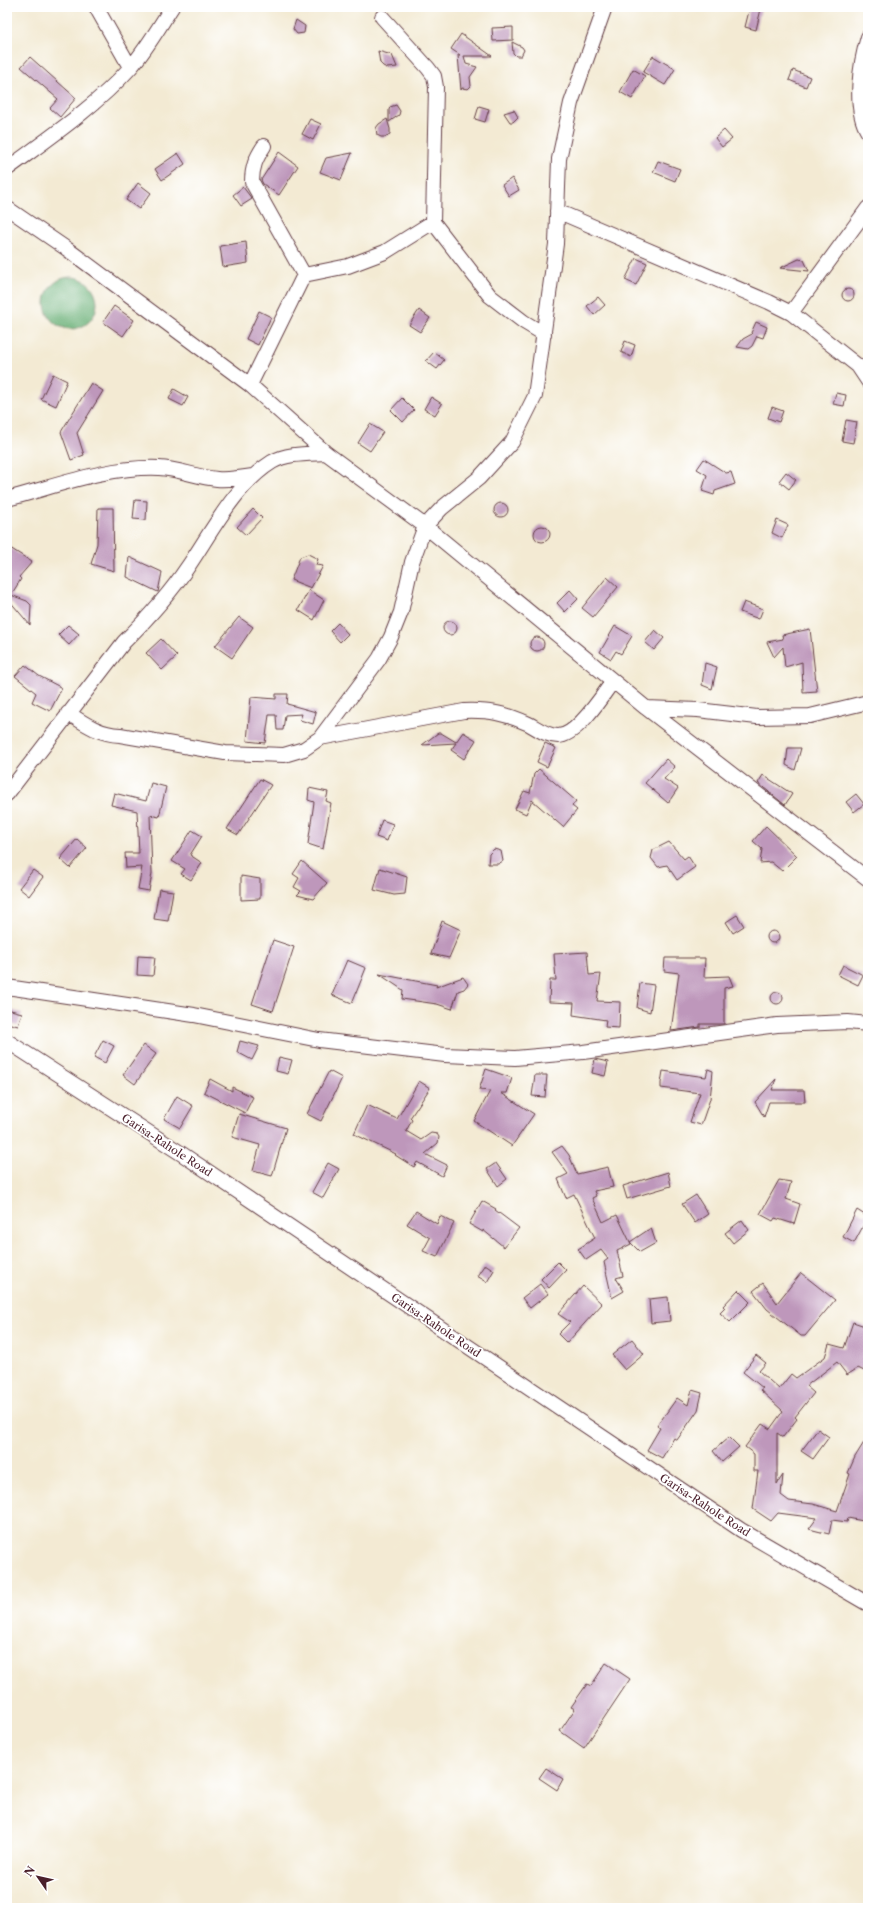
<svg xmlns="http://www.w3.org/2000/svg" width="875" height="1915" font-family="'Libre Caslon Text',serif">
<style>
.forest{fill:#68af75;stroke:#596750}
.building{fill:#be97bb}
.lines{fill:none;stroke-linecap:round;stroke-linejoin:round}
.minor-casing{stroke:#633d44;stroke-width:16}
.minor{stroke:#fff;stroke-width:14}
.labels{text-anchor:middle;stroke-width:3.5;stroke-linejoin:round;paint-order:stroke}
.street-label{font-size:11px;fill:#4a1f2b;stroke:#fff}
</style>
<rect width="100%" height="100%" fill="#fff"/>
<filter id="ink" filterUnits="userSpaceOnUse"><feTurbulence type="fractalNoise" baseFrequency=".025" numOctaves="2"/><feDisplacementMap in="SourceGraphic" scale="8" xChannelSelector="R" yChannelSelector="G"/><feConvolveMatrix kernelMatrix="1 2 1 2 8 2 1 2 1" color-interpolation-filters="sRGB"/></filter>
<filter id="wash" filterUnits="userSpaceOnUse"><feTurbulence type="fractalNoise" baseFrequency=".012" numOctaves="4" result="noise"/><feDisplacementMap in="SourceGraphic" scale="16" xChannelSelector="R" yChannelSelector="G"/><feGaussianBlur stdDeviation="0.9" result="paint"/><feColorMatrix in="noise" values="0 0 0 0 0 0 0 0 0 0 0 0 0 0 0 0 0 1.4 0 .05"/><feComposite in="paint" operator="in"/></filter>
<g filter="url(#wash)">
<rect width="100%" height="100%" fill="#f3ead3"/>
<!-- forest -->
<path class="forest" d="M45 303a26 26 0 1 1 52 0a26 26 0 1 1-52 0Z"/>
<g id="blocks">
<!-- building -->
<path class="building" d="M 750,7 L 761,9 L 756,30 L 745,27 Z
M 296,20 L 305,26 L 304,33 L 297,34 L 293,29 Z
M 513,27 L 513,40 L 493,41 L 492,28 Z
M 461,34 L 492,56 L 464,56 L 466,64 L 477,67 L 470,77 L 471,86 L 468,89 L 462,88 L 461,90 L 458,55 L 460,55 L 451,49 Z
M 512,42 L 522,47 L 524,50 L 521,56 L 516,56 L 513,53 Z
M 378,51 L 392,55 L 397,67 L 387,68 L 383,66 L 380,63 Z
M 653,56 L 675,69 L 665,85 L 643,72 Z
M 30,57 L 76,98 L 60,117 L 50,108 L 58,99 L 21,67 Z
M 633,69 L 645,76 L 632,99 L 620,92 Z
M 793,70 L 810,77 L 806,87 L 789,80 Z
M 396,105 L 400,111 L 399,115 L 389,122 L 389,110 L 390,107 Z
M 479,106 L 489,109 L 485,122 L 475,119 Z
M 514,110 L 518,117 L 513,122 L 510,122 L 504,113 Z
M 310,119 L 321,124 L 313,140 L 302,134 Z
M 387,119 L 390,129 L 390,134 L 385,137 L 381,137 L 377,135 L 376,128 L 379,124 Z
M 724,130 L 732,139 L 722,147 L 715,138 Z
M 279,152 L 298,166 L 279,195 L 263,184 L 261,180 Z
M 178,153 L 185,164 L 162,180 L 155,169 Z
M 352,153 L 341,180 L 320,172 L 326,158 Z
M 658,161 L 680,169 L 675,181 L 653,172 Z
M 512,178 L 519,190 L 509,196 L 502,185 Z
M 138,183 L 151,193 L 139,209 L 126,200 Z
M 243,187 L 252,199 L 241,206 L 233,195 Z
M 246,242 L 248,263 L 223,267 L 220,246 Z
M 636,258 L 647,263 L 636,285 L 625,280 Z
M 799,259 L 804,260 L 809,271 L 780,268 Z
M842 295a6 6 0 1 1 12 0a6 6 0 1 1-12 0Z
M 598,297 L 605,305 L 594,315 L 587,306 Z
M 114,306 L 134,320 L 123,336 L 103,322 Z
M 419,310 L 430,318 L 420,332 L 409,325 Z
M 259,311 L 271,317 L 258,345 L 246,339 Z
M 756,322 L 767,327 L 763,338 L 757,336 L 752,346 L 748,349 L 737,347 L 743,339 L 752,334 L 751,333 Z
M 625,341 L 635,345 L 631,357 L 621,352 Z
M 434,352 L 444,360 L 437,369 L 426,361 Z
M 53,374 L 67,381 L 56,406 L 41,399 Z
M 91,383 L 103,391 L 77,433 L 84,455 L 71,460 L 61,432 Z
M 174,389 L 188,397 L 183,406 L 169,399 Z
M 836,393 L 846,395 L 844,406 L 833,404 Z
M 431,397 L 442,404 L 435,415 L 424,409 Z
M 402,398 L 414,410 L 403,422 L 391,410 Z
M 772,407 L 783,411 L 779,422 L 768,418 Z
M 846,420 L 857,422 L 853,443 L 842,441 Z
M 370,424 L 383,432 L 370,451 L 358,443 Z
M 704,459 L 726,473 L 731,472 L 735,484 L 715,491 L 714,495 L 702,491 L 707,475 L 697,469 Z
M 786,472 L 796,480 L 789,489 L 779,481 Z
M 135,500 L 147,501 L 146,520 L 133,519 Z
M494 510a7 7 0 1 1 14 0a7 7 0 1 1-14 0Z
M 98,508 L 113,508 L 114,571 L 91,564 L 97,544 Z
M 253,509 L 262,518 L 246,535 L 237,527 Z
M 777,520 L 788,525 L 782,538 L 772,533 Z
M534 534a8 8 0 1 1 16 0a8 8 0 1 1-16 0Z
M 7,546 L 32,562 L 19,577 L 21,579 L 11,595 L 27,601 L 31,605 L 30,625 L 8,599 L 7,601 Z
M 308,554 L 318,559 L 316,565 L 323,566 L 311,588 L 291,580 L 300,557 Z
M 129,557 L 162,572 L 158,592 L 127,577 Z
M 607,577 L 618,587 L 593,617 L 582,608 Z
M 309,590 L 324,600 L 314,620 L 298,610 Z
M 570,590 L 578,599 L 565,612 L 557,603 Z
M 744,602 L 763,609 L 759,619 L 740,612 Z
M 239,617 L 253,627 L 232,658 L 215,646 Z
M443 628a7 7 0 1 1 14 0a7 7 0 1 1-14 0Z
M 338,623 L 348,634 L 340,642 L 330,631 Z
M 68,625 L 79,634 L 69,645 L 58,635 Z
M 615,626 L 632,636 L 621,654 L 616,651 L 611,659 L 600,652 Z
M 810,629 L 817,691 L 803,692 L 802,662 L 785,667 L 783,647 L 774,657 L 767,642 L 783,639 L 782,635 Z
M 655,630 L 664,638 L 654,650 L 645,642 Z
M530 644a7 7 0 1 1 14 0a7 7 0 1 1-14 0Z
M 161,639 L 177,656 L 162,670 L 146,653 Z
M 705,663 L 717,667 L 712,689 L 702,685 Z
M 25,665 L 39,676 L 62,688 L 50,711 L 32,702 L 36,693 L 15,676 Z
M 276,694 L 288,694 L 287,704 L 316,712 L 313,724 L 300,720 L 302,714 L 285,715 L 283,730 L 277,730 L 276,715 L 269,715 L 265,743 L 247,741 L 251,697 L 276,699 Z
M 463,732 L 476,740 L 464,759 L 451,750 L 456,743 L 422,745 L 438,733 L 441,733 L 456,742 Z
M 545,743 L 556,748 L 547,767 L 537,762 Z
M 788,748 L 801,748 L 795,770 L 786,765 Z
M 666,759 L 675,767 L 664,779 L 678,788 L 668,803 L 645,783 Z
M 539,769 L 576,801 L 572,806 L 577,810 L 563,827 L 532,800 L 526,814 L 515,809 L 524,791 L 530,793 L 534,774 Z
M 763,775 L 792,794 L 785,805 L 758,783 Z
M 260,779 L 271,785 L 238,835 L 227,829 Z
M 151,783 L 166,787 L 159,817 L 150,815 L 152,873 L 149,891 L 138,889 L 142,867 L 126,868 L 125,853 L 139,853 L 137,811 L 111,805 L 114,793 L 146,801 Z
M 309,788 L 328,792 L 326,801 L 331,803 L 323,849 L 308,844 L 314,802 L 308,800 Z
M 856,794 L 864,804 L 854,812 L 846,802 Z
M 382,820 L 393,824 L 387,841 L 376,837 Z
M 766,826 L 797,856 L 782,871 L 771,862 L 760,863 L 762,849 L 753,841 Z
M 192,830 L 202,836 L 190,855 L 202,863 L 191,880 L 181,874 L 185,869 L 172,861 Z
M 77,839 L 87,848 L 70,868 L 60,859 Z
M 669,842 L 684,859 L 688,856 L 695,867 L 677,880 L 667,865 L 658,867 L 651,858 L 653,850 Z
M 494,849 L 501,851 L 503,861 L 498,864 L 488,864 L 489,854 Z
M 302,861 L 327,883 L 313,899 L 297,895 L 301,891 L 294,887 L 299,878 L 293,874 Z
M 380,868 L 407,877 L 405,894 L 394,895 L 374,890 Z
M 33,870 L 43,877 L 29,896 L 19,888 Z
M 241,876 L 260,879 L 260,899 L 241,900 Z
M 159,889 L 173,891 L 168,921 L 154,919 Z
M 737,915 L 744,926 L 733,933 L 726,922 Z
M 442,921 L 461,930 L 449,958 L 431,954 Z
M767 937a6 6 0 1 1 12 0a6 6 0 1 1-12 0Z
M 273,940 L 294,947 L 273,1011 L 252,1004 Z
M 587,952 L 589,975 L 601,974 L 597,1001 L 620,1002 L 619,1028 L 605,1027 L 606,1020 L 573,1015 L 574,1003 L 549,1002 L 550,980 L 556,980 L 554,954 Z
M 138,956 L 155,957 L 153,976 L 137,975 Z
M 665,958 L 705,958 L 704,977 L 729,976 L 733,986 L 724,988 L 724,1024 L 700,1024 L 700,1027 L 671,1031 L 679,973 L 664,971 Z
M 347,960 L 366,968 L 352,1003 L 332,995 Z
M 843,965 L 863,975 L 858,985 L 838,975 Z
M 379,974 L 437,985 L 436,987 L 463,977 L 468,984 L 464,989 L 458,991 L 452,1009 L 437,1004 L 402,999 L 403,990 Z
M 640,983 L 654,985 L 650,1012 L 637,1008 Z
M771 998a6 6 0 1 1 12 0a6 6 0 1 1-12 0Z
M 7,1009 L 22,1013 L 18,1026 L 7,1023 Z
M 103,1040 L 114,1046 L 105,1063 L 94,1057 Z
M 240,1041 L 259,1046 L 252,1060 L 237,1052 Z
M 144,1045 L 156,1054 L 135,1084 L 123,1075 Z
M 279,1057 L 292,1060 L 288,1074 L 276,1071 Z
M 595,1059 L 608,1062 L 605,1076 L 592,1073 Z
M 486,1069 L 512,1078 L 507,1093 L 501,1093 L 534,1114 L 512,1146 L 474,1121 L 490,1091 L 479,1090 Z
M 708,1069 L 713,1071 L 710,1099 L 701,1125 L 690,1122 L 700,1093 L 661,1088 L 661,1083 L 663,1071 L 706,1077 Z
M 329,1071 L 342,1078 L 321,1121 L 307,1114 Z
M 535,1075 L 547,1075 L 545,1097 L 532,1096 Z
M 210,1079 L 232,1091 L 232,1087 L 253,1097 L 245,1113 L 204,1092 Z
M 776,1079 L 772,1090 L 804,1090 L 805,1102 L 769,1102 L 764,1117 L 755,1102 Z
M 419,1081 L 430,1088 L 410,1118 L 412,1120 L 406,1131 L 421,1140 L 431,1133 L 437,1134 L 439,1137 L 438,1143 L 425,1154 L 447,1165 L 442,1176 L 417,1162 L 414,1167 L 395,1155 L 396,1154 L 354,1134 L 367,1105 L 397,1119 Z
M 177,1096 L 193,1106 L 180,1128 L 164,1119 Z
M 239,1114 L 286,1128 L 272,1176 L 253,1171 L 260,1145 L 232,1137 Z
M 562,1146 L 569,1155 L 577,1174 L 608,1167 L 613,1187 L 594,1191 L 596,1196 L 592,1198 L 603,1222 L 617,1215 L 631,1244 L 617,1251 L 623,1276 L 616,1278 L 624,1291 L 612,1298 L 604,1262 L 608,1259 L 601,1250 L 586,1260 L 578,1249 L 595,1238 L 574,1194 L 566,1198 L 558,1179 L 568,1174 L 552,1152 Z
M 328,1163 L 339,1169 L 323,1198 L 312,1192 Z
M 496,1163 L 507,1179 L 498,1186 L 487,1169 Z
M 668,1172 L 671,1186 L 627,1199 L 623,1186 Z
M 779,1180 L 791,1182 L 786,1199 L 800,1204 L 794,1224 L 775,1218 L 773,1221 L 760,1214 Z
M 696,1195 L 708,1214 L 695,1223 L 682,1204 Z
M 482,1201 L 496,1209 L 495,1210 L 519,1228 L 504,1247 L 483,1230 L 483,1232 L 469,1224 Z
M 857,1210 L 868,1217 L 854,1243 L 843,1237 Z
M 416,1211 L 437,1224 L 440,1216 L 454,1223 L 437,1257 L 423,1251 L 430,1238 L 407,1224 Z
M 742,1220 L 749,1230 L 733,1243 L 725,1233 Z
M 651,1228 L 656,1243 L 640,1252 L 630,1242 Z
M 558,1262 L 566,1270 L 549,1288 L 541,1279 Z
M 485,1264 L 494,1270 L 487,1282 L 477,1276 Z
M 801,1273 L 835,1300 L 805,1336 L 801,1336 L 767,1309 L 753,1291 L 763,1283 L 777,1303 Z
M 540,1284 L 548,1294 L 530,1308 L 522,1298 Z
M 583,1286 L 602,1304 L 567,1343 L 558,1334 L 570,1322 L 558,1314 Z
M 738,1290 L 750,1302 L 730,1322 L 720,1313 L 725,1308 L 723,1306 Z
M 668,1297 L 670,1321 L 651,1323 L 649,1299 Z
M 853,1322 L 868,1327 L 868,1373 L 858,1368 L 847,1375 L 837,1362 L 806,1386 L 814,1393 L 795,1417 L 797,1419 L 783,1437 L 777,1433 L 777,1484 L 783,1475 L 781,1495 L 789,1501 L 813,1504 L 837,1511 L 850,1474 L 848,1473 L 855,1457 L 868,1436 L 868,1491 L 862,1508 L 868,1510 L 868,1522 L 848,1518 L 847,1522 L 832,1520 L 829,1534 L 809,1529 L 817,1518 L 778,1513 L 771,1521 L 753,1509 L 758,1471 L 754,1471 L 754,1454 L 745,1447 L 762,1424 L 770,1429 L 783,1411 L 760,1390 L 763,1388 L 743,1372 L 756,1355 L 766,1363 L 759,1371 L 779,1389 L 791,1374 L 796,1378 L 825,1357 L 829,1344 L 844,1348 Z
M 632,1339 L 644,1354 L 625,1370 L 612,1355 Z
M 692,1390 L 702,1393 L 698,1410 L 677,1440 L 674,1438 L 662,1458 L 647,1450 L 660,1428 L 657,1426 L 677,1398 L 688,1405 Z
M 818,1429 L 829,1437 L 813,1459 L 801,1451 Z
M 729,1437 L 739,1447 L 722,1462 L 713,1451 Z
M 606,1663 L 630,1679 L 584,1748 L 560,1731 L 575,1709 L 571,1707 L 587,1684 L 591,1686 Z
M 546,1768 L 563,1779 L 557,1790 L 539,1778 Z"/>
</g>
</g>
<g filter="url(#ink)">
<use href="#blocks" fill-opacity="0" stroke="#633d44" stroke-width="1"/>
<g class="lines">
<!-- minor casing -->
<g class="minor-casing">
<path id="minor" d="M 96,7 L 130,67
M 382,17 L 428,68 L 434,76 L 436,87 L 433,222
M 868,37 C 860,63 853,108 868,132
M 264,146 C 256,158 252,167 252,182 L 304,275
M 7,169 C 49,138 95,107 130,68 C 146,50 159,27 172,7
M 7,208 L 67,249 L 250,385 L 326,453 L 425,526 L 646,708 L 868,879
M 557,211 L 769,302 L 791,313 L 858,366 L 868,381
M 791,313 L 868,208
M 250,385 L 304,275 L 348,266 L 385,252 L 433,222 L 490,296 L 524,322 L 544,334
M 7,499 C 57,486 107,466 159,468 C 179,469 197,477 217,479 C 229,480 241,478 253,476
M 646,708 L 698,710 L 757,717 L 810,716 L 868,702
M 68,713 C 85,724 99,734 120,735 L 225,753 L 284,755 L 304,749 L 320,738 L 379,659 L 391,637 L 401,612 L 412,562 L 425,526 L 442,508 L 479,478 L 512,442 L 535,396 L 556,244 L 559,159 L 571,103 L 605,7
M 320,738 L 464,711 C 490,710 507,714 529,724 C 538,729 547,736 558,736 C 577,736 603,695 613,681
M 7,794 L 124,642 C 146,620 169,595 187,568 C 211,533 235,485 272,462 C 287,453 308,454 326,453
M 7,987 L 194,1015 L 319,1040 L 445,1055 L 515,1058 L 583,1052 L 777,1025 L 848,1022 L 868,1024
M 7,1041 L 182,1154 L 741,1530 L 868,1604"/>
</g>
<!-- minor -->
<use href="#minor" class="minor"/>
</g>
</g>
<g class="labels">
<!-- street labels -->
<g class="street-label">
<text transform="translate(167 1145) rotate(33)" y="4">Garisa-Rahole Road</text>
<text transform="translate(436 1325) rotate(34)" y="4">Garisa-Rahole Road</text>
<text transform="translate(705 1505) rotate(33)" y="4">Garisa-Rahole Road</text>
</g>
</g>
<!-- margin -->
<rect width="875" height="1915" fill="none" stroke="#fff" stroke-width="24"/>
<!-- north arrow -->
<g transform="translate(38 1877) rotate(304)" stroke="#ffffff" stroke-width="3" paint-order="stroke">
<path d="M0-3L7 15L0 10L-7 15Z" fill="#4a1f2b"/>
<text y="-6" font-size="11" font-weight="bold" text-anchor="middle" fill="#4a1f2b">N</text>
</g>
</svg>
